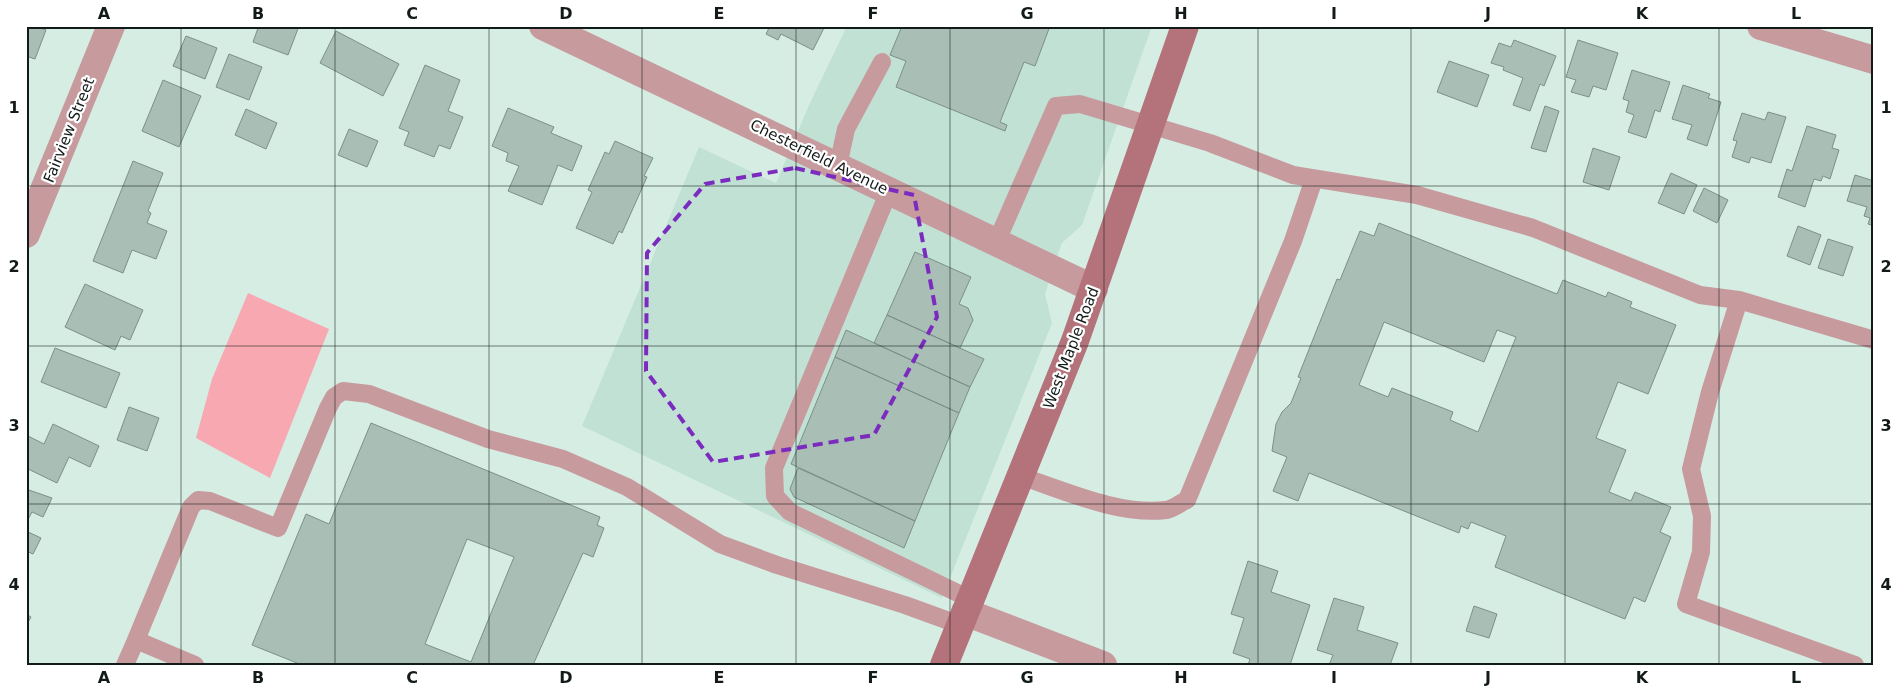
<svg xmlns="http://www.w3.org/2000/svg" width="1900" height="691" font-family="'DejaVu Sans',sans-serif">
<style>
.built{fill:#c2e1d5}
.green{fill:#f8a8b1}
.building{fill:#a9bfb6;stroke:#7b9088;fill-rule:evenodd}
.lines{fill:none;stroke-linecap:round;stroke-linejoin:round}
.service{stroke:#c79a9e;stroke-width:18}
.minor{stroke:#c79a9e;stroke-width:28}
.secondary{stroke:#b4737b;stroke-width:28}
.marked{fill:none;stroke:#7b2cbf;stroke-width:4;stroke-dasharray:10 6;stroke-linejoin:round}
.grid{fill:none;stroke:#131b18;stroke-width:1;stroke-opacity:0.55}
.labels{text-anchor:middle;stroke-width:4.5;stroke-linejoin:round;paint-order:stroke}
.street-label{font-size:15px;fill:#131b18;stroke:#fff}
.neatline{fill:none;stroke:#131b18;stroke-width:2}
.grid-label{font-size:16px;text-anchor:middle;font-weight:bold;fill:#131b18}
</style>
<rect width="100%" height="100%" fill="#d6ede4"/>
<!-- built -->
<path class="built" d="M 847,26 L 1152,26 L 1082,225 L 1062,243 L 1045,294 L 1052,323 L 942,598 L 582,426 L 699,147 L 776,183 L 809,105 Z"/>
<!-- green -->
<path class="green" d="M 248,293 L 329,329 L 270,478 L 196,438 L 212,379 Z"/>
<!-- building -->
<path class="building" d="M 26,26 L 35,26 L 46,30 L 35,59 L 26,56 Z
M 253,26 L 299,26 L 288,55 L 253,42 L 258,28 Z
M 765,26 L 825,26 L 813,50 L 781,34 L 778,40 L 766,34 L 769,28 Z
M 902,26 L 1050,26 L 1035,66 L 1024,62 L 1000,122 L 1007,125 L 1005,131 L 896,87 L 906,61 L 890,55 Z
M 336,31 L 399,64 L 383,96 L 320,63 Z
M 186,36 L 217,48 L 205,79 L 173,66 Z
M 1514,40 L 1556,56 L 1544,86 L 1540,84 L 1530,111 L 1513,105 L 1523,78 L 1503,70 L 1504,67 L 1491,63 L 1499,43 L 1511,47 Z
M 1578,40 L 1618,53 L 1606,90 L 1593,86 L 1589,97 L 1571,92 L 1576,80 L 1566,77 Z
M 229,54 L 262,67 L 249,100 L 216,87 Z
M 1449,61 L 1489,75 L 1477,107 L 1437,92 Z
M 425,65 L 460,80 L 448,111 L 463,117 L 450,149 L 439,145 L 434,157 L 404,145 L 409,132 L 399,128 Z
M 1632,70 L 1670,82 L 1660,112 L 1655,110 L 1646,138 L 1628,132 L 1634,115 L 1626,112 L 1629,101 L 1623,99 Z
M 163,80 L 201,96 L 179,147 L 142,131 Z
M 1683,85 L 1710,94 L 1708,98 L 1721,102 L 1707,146 L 1687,139 L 1692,125 L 1672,119 Z
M 1545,106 L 1559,111 L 1546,152 L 1531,148 Z
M 508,108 L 554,127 L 551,133 L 582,146 L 572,171 L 558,165 L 542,205 L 508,191 L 519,166 L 506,161 L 508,153 L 492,146 Z
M 246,109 L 277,123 L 266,149 L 235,135 Z
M 1768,112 L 1786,117 L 1771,163 L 1751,157 L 1749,163 L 1732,157 L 1737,141 L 1733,140 L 1742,113 L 1765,120 Z
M 1807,126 L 1836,135 L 1832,148 L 1839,150 L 1830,179 L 1823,176 L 1821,181 L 1814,179 L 1805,207 L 1778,197 L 1787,169 L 1792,171 Z
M 349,129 L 378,141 L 367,167 L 338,155 Z
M 615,141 L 653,158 L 644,176 L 647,177 L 622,233 L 619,231 L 613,244 L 576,228 L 592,192 L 588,190 L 605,152 L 609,154 Z
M 1593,148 L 1620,157 L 1609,190 L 1583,182 Z
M 133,161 L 163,173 L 148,211 L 151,213 L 147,223 L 167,231 L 156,259 L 132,250 L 123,273 L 93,261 Z
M 1671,173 L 1697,185 L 1684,214 L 1658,203 Z
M 1855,175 L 1874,181 L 1874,226 L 1868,224 L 1870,218 L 1864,216 L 1867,207 L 1847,201 Z
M 1704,188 L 1728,200 L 1717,223 L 1693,211 Z
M 1379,223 L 1557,294 L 1563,280 L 1606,297 L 1608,292 L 1632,302 L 1630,307 L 1676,325 L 1648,394 L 1618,382 L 1596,438 L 1626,450 L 1609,492 L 1631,501 L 1635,492 L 1671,507 L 1660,532 L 1671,537 L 1645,602 L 1634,597 L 1625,619 L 1495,567 L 1506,536 L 1471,522 L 1468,529 L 1461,526 L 1459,533 L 1309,473 L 1298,501 L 1273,491 L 1287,457 L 1272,451 L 1276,424 L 1282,412 L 1291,403 L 1301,378 L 1298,377 L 1337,279 L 1340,280 L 1360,231 L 1374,236 ZM 1384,322 L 1484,362 L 1497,330 L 1516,337 L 1478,432 L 1450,420 L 1453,412 L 1392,388 L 1388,397 L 1359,385 Z
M 1798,226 L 1821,235 L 1810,265 L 1787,256 Z
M 1828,239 L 1853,247 L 1843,276 L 1818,268 Z
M 915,252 L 971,277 L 959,304 L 968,308 L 973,320 L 960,348 L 887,315 Z
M 85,284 L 143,310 L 130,340 L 121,336 L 115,350 L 65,327 Z
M 887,315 L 984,359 L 970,387 L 874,343 Z
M 846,330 L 970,387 L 959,413 L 835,357 Z
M 55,348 L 120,373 L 106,408 L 41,382 Z
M 835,357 L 959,413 L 915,521 L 791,464 Z
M 129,407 L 159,418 L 147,451 L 117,440 Z
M 371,423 L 600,517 L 597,525 L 604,528 L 593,557 L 583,553 L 533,665 L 302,665 L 252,645 L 306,514 L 329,524 ZM 467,539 L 514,557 L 471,662 L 425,644 Z
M 53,424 L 99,446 L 90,467 L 69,457 L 57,483 L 26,468 L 26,435 L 44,444 Z
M 798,468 L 915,521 L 904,548 L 794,497 L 790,489 Z
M 26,489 L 52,498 L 43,517 L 32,512 L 26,523 Z
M 26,531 L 41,538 L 33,554 L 26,551 Z
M 1248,561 L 1278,571 L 1271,592 L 1310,605 L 1290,665 L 1248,665 L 1250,659 L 1233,653 L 1244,618 L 1231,614 Z
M 1334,598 L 1364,607 L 1357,630 L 1398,643 L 1390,665 L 1329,665 L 1333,655 L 1317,650 Z
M 1474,606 L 1497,614 L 1489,638 L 1466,631 Z
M 26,614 L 31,617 L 26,626 Z"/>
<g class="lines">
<!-- service -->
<path class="service" d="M 838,166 L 846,129 L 882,62
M 889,191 L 774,468 L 775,496 L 790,512 L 970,599
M 996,243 L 1056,106 L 1080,104 L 1210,143 L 1293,175 L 1417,195 L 1533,228 L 1700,295 L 1739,300 L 1874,340
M 1739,300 L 1710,392 L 1691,469 L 1702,516 L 1701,552 L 1686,604 L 1855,665
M 1020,476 C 1063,490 1120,516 1166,510 C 1173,509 1180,503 1187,500 L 1293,241 L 1314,179
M 136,640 L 191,507 L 198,500 L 210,501 L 278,528 L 328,408 L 334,397 L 343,391 L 369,394 L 488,439 L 563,459 L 627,487 L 720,544 L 777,565 L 905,605 L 960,625
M 125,665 L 136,640 L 195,665"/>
<!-- minor -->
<path class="minor" d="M 543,26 L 1094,289
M 1761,26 L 1874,60
M 26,234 L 111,26
M 965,612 L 1103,665"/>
<!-- secondary -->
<path class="secondary" d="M 944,665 L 1075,341 L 1185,26"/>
</g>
<!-- marked area -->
<path class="marked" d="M 795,168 L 914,195 L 937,317 L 874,435 L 713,462 L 646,371 L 647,253 L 705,184 Z"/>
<!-- grid -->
<path class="grid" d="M 181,26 L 181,665M 335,26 L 335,665M 489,26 L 489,665M 642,26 L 642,665M 796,26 L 796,665M 950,26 L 950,665M 1104,26 L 1104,665M 1258,26 L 1258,665M 1411,26 L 1411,665M 1565,26 L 1565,665M 1719,26 L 1719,665M 26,186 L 1874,186M 26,346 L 1874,346M 26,504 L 1874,504"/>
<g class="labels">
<!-- street labels -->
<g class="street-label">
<text transform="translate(69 130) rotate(-68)" y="5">Fairview Street</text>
<text transform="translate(819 157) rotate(26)" y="5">Chesterfield Avenue</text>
<text transform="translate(1071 348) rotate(-69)" y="5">West Maple Road</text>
</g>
</g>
<!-- border -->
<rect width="1900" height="691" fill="none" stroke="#ffffff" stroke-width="55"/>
<rect x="28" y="28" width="1844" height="636" class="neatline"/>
<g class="grid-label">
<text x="104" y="19">A</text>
<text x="258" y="19">B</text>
<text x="412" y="19">C</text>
<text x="566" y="19">D</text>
<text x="719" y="19">E</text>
<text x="873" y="19">F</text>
<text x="1027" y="19">G</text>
<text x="1181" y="19">H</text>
<text x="1334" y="19">I</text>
<text x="1488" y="19">J</text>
<text x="1642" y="19">K</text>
<text x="1796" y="19">L</text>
<text x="14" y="113">1</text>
<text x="1886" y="113">1</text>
<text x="14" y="272">2</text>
<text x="1886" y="272">2</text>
<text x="14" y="431">3</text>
<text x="1886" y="431">3</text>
<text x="14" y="590">4</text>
<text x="1886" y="590">4</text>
<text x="104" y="683">A</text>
<text x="258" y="683">B</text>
<text x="412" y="683">C</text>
<text x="566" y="683">D</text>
<text x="719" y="683">E</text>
<text x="873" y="683">F</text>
<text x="1027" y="683">G</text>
<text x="1181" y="683">H</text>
<text x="1334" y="683">I</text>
<text x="1488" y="683">J</text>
<text x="1642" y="683">K</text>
<text x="1796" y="683">L</text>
</g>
</svg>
